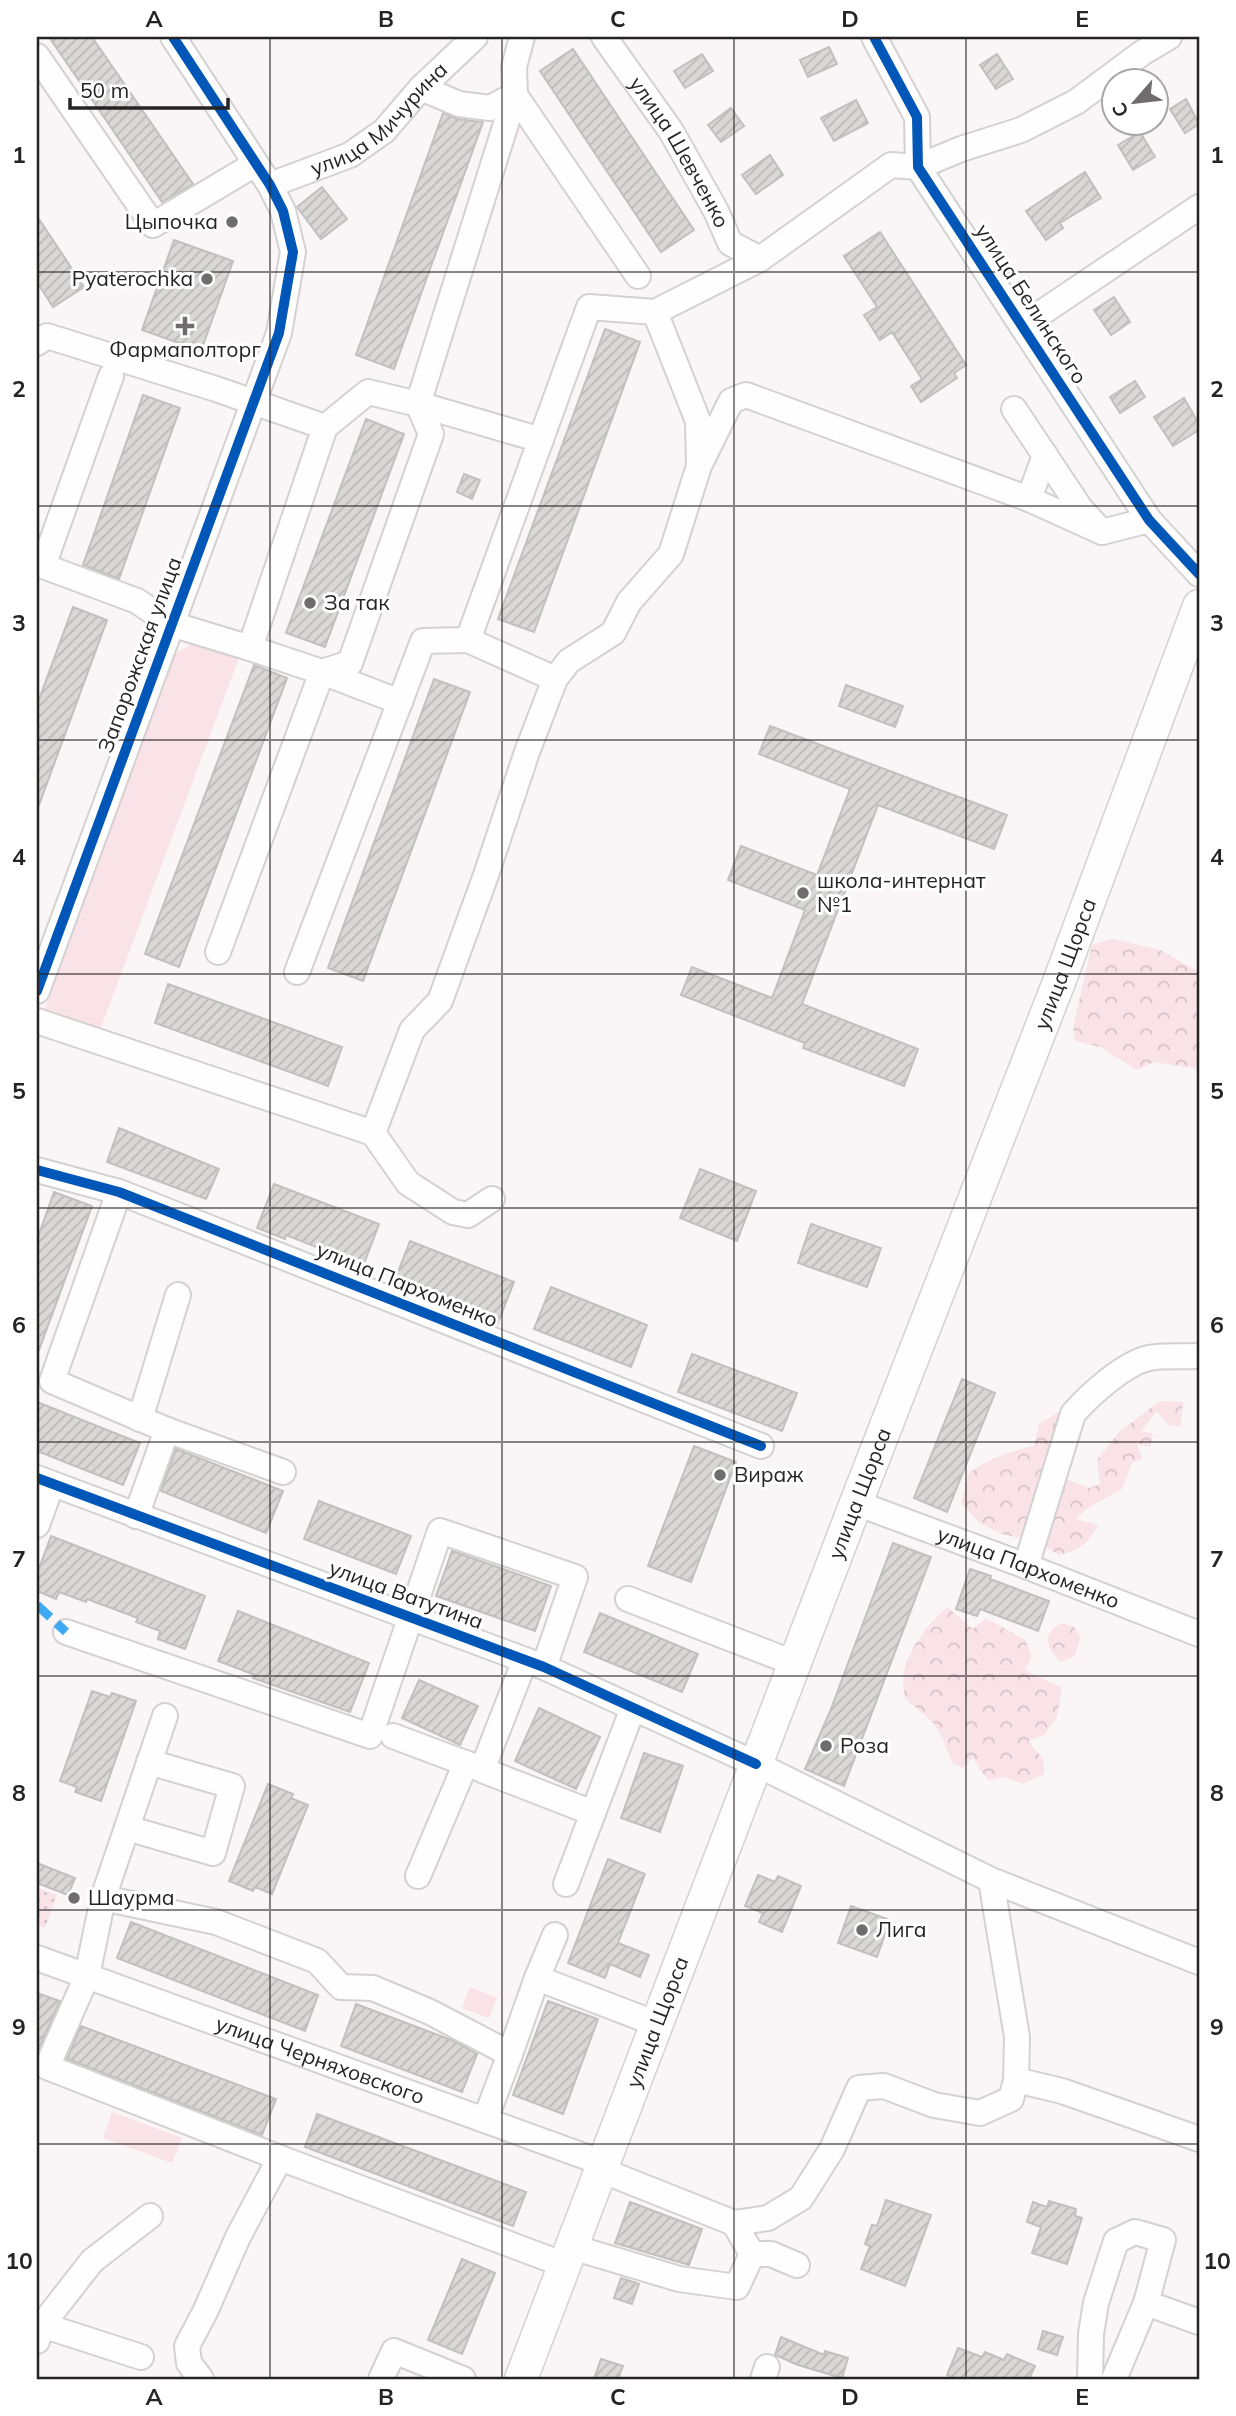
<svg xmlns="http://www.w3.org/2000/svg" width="1236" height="2416" font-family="Mulish,sans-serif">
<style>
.grass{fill:url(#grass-dots)}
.forest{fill:url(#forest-crowns)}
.park{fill:#f9e2e8}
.building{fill:url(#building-hatch);stroke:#c3bfc0;stroke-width:2}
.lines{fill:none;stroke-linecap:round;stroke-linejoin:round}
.minor-casing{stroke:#d4d1d1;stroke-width:28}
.major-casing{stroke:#d4d1d1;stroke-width:35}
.minor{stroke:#fefefe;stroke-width:24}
.major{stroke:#fefefe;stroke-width:32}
.quiet{stroke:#3fa9f5;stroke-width:9;stroke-dasharray:18 9;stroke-linecap:butt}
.cycleway-casing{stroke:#fff;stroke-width:15}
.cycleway{stroke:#0057b8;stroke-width:10}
.grid{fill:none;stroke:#262324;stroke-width:2;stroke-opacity:0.55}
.poi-dot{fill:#706c6e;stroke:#fff;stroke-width:2.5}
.labels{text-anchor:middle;stroke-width:6;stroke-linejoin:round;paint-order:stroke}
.street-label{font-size:21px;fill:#262324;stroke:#fff}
.poi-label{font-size:21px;fill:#262324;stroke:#fff;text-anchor:start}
.neatline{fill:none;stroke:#262324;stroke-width:2.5}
.grid-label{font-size:23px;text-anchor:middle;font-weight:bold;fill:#262324}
</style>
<defs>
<pattern id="grass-dots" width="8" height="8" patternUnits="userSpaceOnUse" patternTransform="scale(1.75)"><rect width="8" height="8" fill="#f9e2e8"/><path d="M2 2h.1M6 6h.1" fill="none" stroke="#d5c2c7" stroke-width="1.8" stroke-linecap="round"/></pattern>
<pattern id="forest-crowns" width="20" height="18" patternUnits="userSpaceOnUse" patternTransform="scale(1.75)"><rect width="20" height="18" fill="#f9e2e8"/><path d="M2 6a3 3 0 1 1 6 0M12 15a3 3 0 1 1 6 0" fill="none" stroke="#d5c2c7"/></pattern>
<pattern id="building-hatch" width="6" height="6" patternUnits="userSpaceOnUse" patternTransform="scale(1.75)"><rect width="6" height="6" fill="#dad7d7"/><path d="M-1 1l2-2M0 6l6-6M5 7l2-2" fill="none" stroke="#bbb8b8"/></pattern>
</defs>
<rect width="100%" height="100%" fill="#faf5f6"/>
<!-- grass -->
<path class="grass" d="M 37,1888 L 57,1895 L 45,1928 L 37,1925 Z"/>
<!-- forest -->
<path class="forest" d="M 1113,939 L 1160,950 L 1199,972 L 1199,1069 L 1154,1062 L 1137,1070 L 1100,1047 L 1075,1041 L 1073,1027 L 1092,945 Z
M 1160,1401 L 1183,1402 L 1181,1426 L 1169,1425 L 1157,1411 L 1141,1431 L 1153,1434 L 1150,1447 L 1137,1444 L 1142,1459 L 1132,1463 L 1122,1489 L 1086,1509 L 1076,1519 L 1098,1525 C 1089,1543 1079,1551 1059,1555 L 1040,1543 L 1002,1534 L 980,1523 L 961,1503 L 969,1473 C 989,1459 1010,1451 1034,1446 L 1039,1424 L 1059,1412 L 1051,1473 L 1089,1488 L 1100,1484 L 1097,1460 L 1119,1432 Z
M 947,1607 L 973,1629 L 986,1618 L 1025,1640 L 1032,1656 L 1025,1670 L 1062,1688 L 1057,1717 L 1044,1735 L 1028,1741 L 1043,1759 L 1044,1774 L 1023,1784 L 1003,1777 L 989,1780 L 981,1771 L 973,1757 L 963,1768 L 952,1763 C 939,1726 936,1723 905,1699 C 904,1690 902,1679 904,1671 C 911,1645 928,1625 947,1607 Z
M 1061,1623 L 1074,1627 L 1081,1637 L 1075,1656 L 1061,1662 C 1047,1648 1040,1635 1061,1623 Z"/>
<!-- park -->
<path class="park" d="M 195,642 L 240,655 L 99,1033 L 43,1014 L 174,654 Z
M 470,1987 L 497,1998 L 489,2018 L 462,2008 Z
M 112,2112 L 182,2138 L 172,2163 L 103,2138 Z"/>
<!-- building -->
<path class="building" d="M 49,37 L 92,37 L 193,184 L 162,202 Z
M 829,47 L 837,64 L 808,77 L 800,60 Z
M 573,49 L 694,230 L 661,252 L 540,71 Z
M 702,54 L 713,71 L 685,88 L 674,71 Z
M 997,54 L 1013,79 L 996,89 L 980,65 Z
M 1186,99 L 1199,124 L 1185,133 L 1170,109 Z
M 856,100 L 868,123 L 834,141 L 821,118 Z
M 731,108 L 744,126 L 721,142 L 708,125 Z
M 443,113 L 457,119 L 483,122 L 394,369 L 356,355 Z
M 1140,132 L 1155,157 L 1133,170 L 1118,145 Z
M 770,155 L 783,175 L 756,194 L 742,175 Z
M 1085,172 L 1101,198 L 1060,223 L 1063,228 L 1046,240 L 1026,211 Z
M 322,187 L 347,219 L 321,239 L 297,207 Z
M 37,216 L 84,287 L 53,307 L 37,282 Z
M 880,232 L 966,365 L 954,373 L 957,378 L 921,402 L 911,386 L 922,379 L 892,332 L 880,340 L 864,315 L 877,307 L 844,256 Z
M 174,240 L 233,261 L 201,351 L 142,330 Z
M 1114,297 L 1130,322 L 1111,335 L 1094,310 Z
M 605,329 L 640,342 L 534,632 L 498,619 Z
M 1135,381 L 1145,397 L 1120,413 L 1110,397 Z
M 143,395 L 180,408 L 119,579 L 83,565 Z
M 1184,398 L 1199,424 L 1199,430 L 1173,446 L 1154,417 Z
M 366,419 L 404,434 L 325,647 L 286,633 Z
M 464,474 L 480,480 L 472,499 L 457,492 Z
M 73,607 L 107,620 L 39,805 L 37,805 L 37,705 Z
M 254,665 L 287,678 L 179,967 L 145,954 Z
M 434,679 L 470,692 L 363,981 L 328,968 Z
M 846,685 L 903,706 L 895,727 L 839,706 Z
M 770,726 L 1007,815 L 994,849 L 878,805 L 802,1004 L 918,1049 L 904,1086 L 803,1048 L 805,1043 L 681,995 L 692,967 L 772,998 L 805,910 L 728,880 L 741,846 L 817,875 L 850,789 L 759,754 Z
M 168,984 L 342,1047 L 328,1086 L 155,1023 Z
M 119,1128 L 219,1169 L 206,1199 L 107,1162 Z
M 700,1169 L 756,1191 L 737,1241 L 680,1218 Z
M 274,1184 L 379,1224 L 362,1269 L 335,1259 L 337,1255 L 286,1235 L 285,1239 L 257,1228 Z
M 54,1192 L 92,1206 L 39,1350 L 37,1350 L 37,1240 Z
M 811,1224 L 881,1248 L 867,1287 L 798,1263 Z
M 410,1241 L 514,1282 L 497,1325 L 471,1315 L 473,1312 L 421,1291 L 420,1295 L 393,1285 Z
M 551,1287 L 647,1325 L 631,1367 L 534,1329 Z
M 692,1354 L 797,1393 L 782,1431 L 678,1392 Z
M 962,1379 L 995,1393 L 947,1512 L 914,1498 Z
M 37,1402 L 140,1443 L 123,1485 L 37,1451 Z
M 694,1446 L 736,1462 L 691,1582 L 648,1566 Z
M 176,1449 L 283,1491 L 266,1533 L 161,1491 Z
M 319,1501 L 411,1536 L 396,1574 L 304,1539 Z
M 51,1536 L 205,1596 L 185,1649 L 158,1639 L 160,1631 L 136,1622 L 138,1618 L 87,1599 L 86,1602 L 59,1592 L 56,1599 L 37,1591 L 37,1574 Z
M 893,1543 L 931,1557 L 844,1786 L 805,1769 L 831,1709 Z
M 452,1551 L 551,1586 L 535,1631 L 436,1596 Z
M 970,1569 L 991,1576 L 990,1579 L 1049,1601 L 1038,1631 L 980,1609 L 977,1616 L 956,1609 Z
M 238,1611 L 369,1663 L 350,1712 L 253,1678 L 255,1675 L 218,1661 Z
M 600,1613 L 698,1654 L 682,1692 L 584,1652 Z
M 419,1680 L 478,1706 L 460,1745 L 402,1718 Z
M 92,1691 L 110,1697 L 112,1693 L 136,1701 L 101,1801 L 75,1792 L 77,1787 L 60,1781 Z
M 539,1708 L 600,1737 L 576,1789 L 515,1761 Z
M 644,1753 L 683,1766 L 660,1832 L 621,1818 Z
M 268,1784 L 293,1794 L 291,1798 L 308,1805 L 272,1894 L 255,1887 L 253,1891 L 229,1881 Z
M 608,1859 L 645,1874 L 618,1943 L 649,1955 L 640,1977 L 610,1964 L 605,1978 L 568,1963 Z
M 37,1863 L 75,1878 L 68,1895 L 37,1883 Z
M 758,1875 L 775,1882 L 778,1876 L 801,1886 L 782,1932 L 759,1922 L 763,1913 L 745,1906 Z
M 851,1906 L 890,1920 L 877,1957 L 838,1943 Z
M 131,1922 L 318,1995 L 305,2031 L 117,1958 Z
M 37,1993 L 60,2001 L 37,2053 Z
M 548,2001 L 598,2019 L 563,2114 L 513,2095 Z
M 356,2004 L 454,2041 L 477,2054 L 462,2092 L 341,2046 Z
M 81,2026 L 276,2099 L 262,2135 L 67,2059 Z
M 317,2114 L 526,2192 L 513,2226 L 305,2147 Z
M 886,2200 L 931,2215 L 905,2286 L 861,2269 L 870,2246 L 865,2244 L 872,2225 L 877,2226 Z
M 1049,2201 L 1076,2209 L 1075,2216 L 1082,2218 L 1067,2264 L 1032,2253 L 1041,2227 L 1027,2222 L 1033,2202 L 1047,2207 Z
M 630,2202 L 702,2229 L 689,2265 L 615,2243 Z
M 462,2259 L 495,2273 L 462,2354 L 428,2340 Z
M 621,2278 L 639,2284 L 632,2304 L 614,2298 Z
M 1043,2331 L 1063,2337 L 1057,2355 L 1038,2349 Z
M 781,2337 L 824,2355 L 825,2351 L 848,2358 L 842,2378 L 798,2365 L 775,2355 Z
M 958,2348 L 982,2357 L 985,2352 L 1004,2360 L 1007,2354 L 1035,2366 L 1029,2379 L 958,2379 L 947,2375 Z
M 601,2359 L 623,2366 L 618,2379 L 594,2379 Z"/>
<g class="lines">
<!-- minor casing -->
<g class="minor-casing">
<g id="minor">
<path id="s1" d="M 604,37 L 671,131 L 716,211 L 730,243 L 760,259"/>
<path d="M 874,37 L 917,117 L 918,167 L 1149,520 L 1199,574"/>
<path d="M 37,56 L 153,225 L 255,164"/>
<path d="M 421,88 L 459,104 L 490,108 L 515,95 L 514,67 L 522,37"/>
<path id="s2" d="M 270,185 L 350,155 L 384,131 L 421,88 L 475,37"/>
<path d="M 1022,326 L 1199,207"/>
<path d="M 37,343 L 47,336 L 216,389 L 325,427 L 250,648 L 171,624 L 137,601 L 43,566 L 111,376"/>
<path d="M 418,404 L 541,440"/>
<path d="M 1014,409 L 1080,508 L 1102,532 L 1149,520"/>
<path d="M 325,427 L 368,392 L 418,404 L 515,95 L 638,276"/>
<path d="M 701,462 L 731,401 L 746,395 L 1029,499 L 1102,532"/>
<path d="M 1029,499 L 1045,455"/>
<path d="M 468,640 L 555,679 L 527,752 L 486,875 L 440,1001 L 412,1030 L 373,1133 L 408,1183 L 453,1212 L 468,1215 L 492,1199"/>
<path d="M 322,672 L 350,663 L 431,434 L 418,404"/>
<path d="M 322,672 L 400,702"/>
<path d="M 555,679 L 569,661 L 613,633 L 629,602 L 671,554 L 699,466 L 698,421 L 655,312 L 760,259 L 891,165 L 918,167 L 961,149 L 1021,130 L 1076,102 L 1142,53 L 1169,37"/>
<path d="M 218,952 L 322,672 L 250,648"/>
<path d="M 297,972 L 423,641 L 468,640 L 589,307 L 655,312"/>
<path d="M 37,991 L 279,333 L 293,252 L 283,211 L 270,185 L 173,37"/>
<path d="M 37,1021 L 373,1133"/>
<path d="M 37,1170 L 119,1192 L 761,1446"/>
<path d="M 119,1192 L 52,1381 L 167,1430 L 283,1472"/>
<path d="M 140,1419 L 178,1295"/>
<path d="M 37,1478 L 544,1667 L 756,1764 L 991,1880 L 1199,1962"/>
<path id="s3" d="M 856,1503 L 1026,1566 L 1199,1634"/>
<path d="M 136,1516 L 167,1430"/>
<path d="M 37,1525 L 52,1484"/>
<path d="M 1026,1566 L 1073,1414 C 1089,1395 1125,1363 1149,1358 C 1163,1355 1180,1357 1194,1356"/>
<path d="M 628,1599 L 794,1663"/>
<path d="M 66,1632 L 370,1736 L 440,1531 L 575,1577 L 544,1667"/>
<path d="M 525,1660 L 482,1770 L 593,1813"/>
<path d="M 393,1736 L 481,1769"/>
<path d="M 127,1828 L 213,1853 L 232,1786 L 149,1762"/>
<path d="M 418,1876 L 466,1763"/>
<path d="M 991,1880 L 1017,2037 L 1016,2080 L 1062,2091 L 1199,2139"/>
<path d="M 566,1884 L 633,1708"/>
<path d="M 103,1898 L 165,1716"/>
<path d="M 555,1935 L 537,1978 L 657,2024"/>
<path id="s4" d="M 37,1958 L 603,2163"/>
<path d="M 537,1978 L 510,2054 L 430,2012 L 373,1988 L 341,1987 L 317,1961 L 216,1922 L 103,1898 L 87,1976 L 47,2067 L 280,2158 L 565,2265"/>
<path d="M 485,2120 L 510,2054"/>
<path d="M 601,2170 L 734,2223 L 768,2218 L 801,2198 L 832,2149 L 859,2088 L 884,2086 L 934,2105 L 980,2113 L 1011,2099 L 1016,2080"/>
<path d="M 572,2247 L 679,2279 L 737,2287 L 752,2254 L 734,2223"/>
<path d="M 752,2254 L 771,2254 L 797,2265"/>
<path d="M 1146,2303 L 1199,2322"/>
<path d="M 37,2322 L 42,2325 L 92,2261 L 150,2216"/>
<path d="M 37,2341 L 42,2325 L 141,2357"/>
<path d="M 201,2379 L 189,2363 L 187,2346 L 205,2312 L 238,2237 L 280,2158"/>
<path d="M 381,2379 L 394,2351 L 463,2379"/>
<path d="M 763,2379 L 767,2367"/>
<path d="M 1090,2379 L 1091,2334 L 1096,2303 L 1116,2241 L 1135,2232 L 1163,2240 L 1146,2303 L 1114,2379"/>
</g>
</g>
<!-- major casing -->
<g class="major-casing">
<g id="major">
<path id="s5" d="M 521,2379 L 856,1503 L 1059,982 L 1199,606"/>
</g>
</g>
<!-- minor -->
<use href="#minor" class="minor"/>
<!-- major -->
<use href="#major" class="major"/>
<!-- quiet -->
<path class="quiet" d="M 37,1605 L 66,1632"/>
<!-- cycleway casing -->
<g class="cycleway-casing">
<path id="cycleway" d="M 874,37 L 917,117 L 918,167 L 1149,520 L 1199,574
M 37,991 L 279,333 L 293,252 L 283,211 L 270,185 L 173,37
M 37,1170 L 119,1192 L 761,1446
M 37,1478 L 544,1667 L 756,1764"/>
</g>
<!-- cycleway -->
<use href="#cycleway" class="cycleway"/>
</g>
<!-- grid -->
<path class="grid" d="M 270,37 L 270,2379M 502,37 L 502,2379M 734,37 L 734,2379M 966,37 L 966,2379M 37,272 L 1199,272M 37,506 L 1199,506M 37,740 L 1199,740M 37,974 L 1199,974M 37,1208 L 1199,1208M 37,1442 L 1199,1442M 37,1676 L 1199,1676M 37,1910 L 1199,1910M 37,2144 L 1199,2144"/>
<!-- markers -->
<g class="poi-dot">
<circle cx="232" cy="222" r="7"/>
<circle cx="207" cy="279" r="7"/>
<path d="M181.5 315.5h7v7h7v7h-7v7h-7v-7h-7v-7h7z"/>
<circle cx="310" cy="603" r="7"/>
<circle cx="803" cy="893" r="7"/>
<circle cx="720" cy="1475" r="7"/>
<circle cx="826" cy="1746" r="7"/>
<circle cx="74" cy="1898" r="7"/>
<circle cx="862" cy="1930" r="7"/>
</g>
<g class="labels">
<!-- street labels -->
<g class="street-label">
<text dy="7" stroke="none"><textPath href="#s2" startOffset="130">улица Мичурина</textPath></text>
<text dy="7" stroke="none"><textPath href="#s1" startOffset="138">улица Шевченко</textPath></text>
<text transform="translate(1031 304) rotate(57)" y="7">улица Белинского</text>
<text transform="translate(140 655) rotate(-70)" y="7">Запорожская улица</text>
<text dy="7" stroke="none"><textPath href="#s5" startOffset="1516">улица Щорса</textPath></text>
<text transform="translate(407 1285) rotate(22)" y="7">улица Пархоменко</text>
<text dy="7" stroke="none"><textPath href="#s5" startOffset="948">улица Щорса</textPath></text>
<text dy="7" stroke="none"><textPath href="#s3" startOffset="184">улица Пархоменко</textPath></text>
<text transform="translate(406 1595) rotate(20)" y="7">улица Ватутина</text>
<text dy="7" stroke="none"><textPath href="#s5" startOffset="382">улица Щорса</textPath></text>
<text dy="7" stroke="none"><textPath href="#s4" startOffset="301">улица Черняховского</textPath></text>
</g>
<!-- poi labels -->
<g class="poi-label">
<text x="218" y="229" text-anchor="end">Цыпочка</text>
<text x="193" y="286" text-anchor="end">Pyaterochka</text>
<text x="185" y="357" text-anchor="middle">Фармаполторг</text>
<text x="324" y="610">За так</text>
<text x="817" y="888">школа-интернат<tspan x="817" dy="24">№1</tspan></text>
<text x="734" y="1482">Вираж</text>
<text x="840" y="1753">Роза</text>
<text x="88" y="1905">Шаурма</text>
<text x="876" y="1937">Лига</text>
</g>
</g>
<!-- border -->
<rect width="1236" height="2416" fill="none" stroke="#ffffff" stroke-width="77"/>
<!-- north arrow -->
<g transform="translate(1135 102) rotate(242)"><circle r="33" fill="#ffffff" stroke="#a8a7a7" stroke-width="2"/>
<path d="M0-5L12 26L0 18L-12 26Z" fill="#706c6e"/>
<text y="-10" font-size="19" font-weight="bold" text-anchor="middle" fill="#262324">С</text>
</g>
<!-- scale -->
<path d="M70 98v10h158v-10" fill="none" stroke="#262324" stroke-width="3.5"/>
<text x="80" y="98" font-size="21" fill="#262324" stroke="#ffffff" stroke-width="5" paint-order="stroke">50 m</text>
<rect x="38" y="38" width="1160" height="2340" class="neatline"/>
<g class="grid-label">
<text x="154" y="27">A</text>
<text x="386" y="27">B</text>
<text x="618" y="27">C</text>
<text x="850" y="27">D</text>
<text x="1082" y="27">E</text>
<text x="19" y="163">1</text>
<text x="1217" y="163">1</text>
<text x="19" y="397">2</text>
<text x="1217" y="397">2</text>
<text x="19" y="631">3</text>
<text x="1217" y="631">3</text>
<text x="19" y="865">4</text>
<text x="1217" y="865">4</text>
<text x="19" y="1099">5</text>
<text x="1217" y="1099">5</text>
<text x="19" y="1333">6</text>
<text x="1217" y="1333">6</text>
<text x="19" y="1567">7</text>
<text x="1217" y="1567">7</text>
<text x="19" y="1801">8</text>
<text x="1217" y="1801">8</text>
<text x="19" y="2035">9</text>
<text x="1217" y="2035">9</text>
<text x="19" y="2269">10</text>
<text x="1217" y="2269">10</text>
<text x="154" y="2405">A</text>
<text x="386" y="2405">B</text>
<text x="618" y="2405">C</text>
<text x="850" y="2405">D</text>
<text x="1082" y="2405">E</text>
</g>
</svg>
